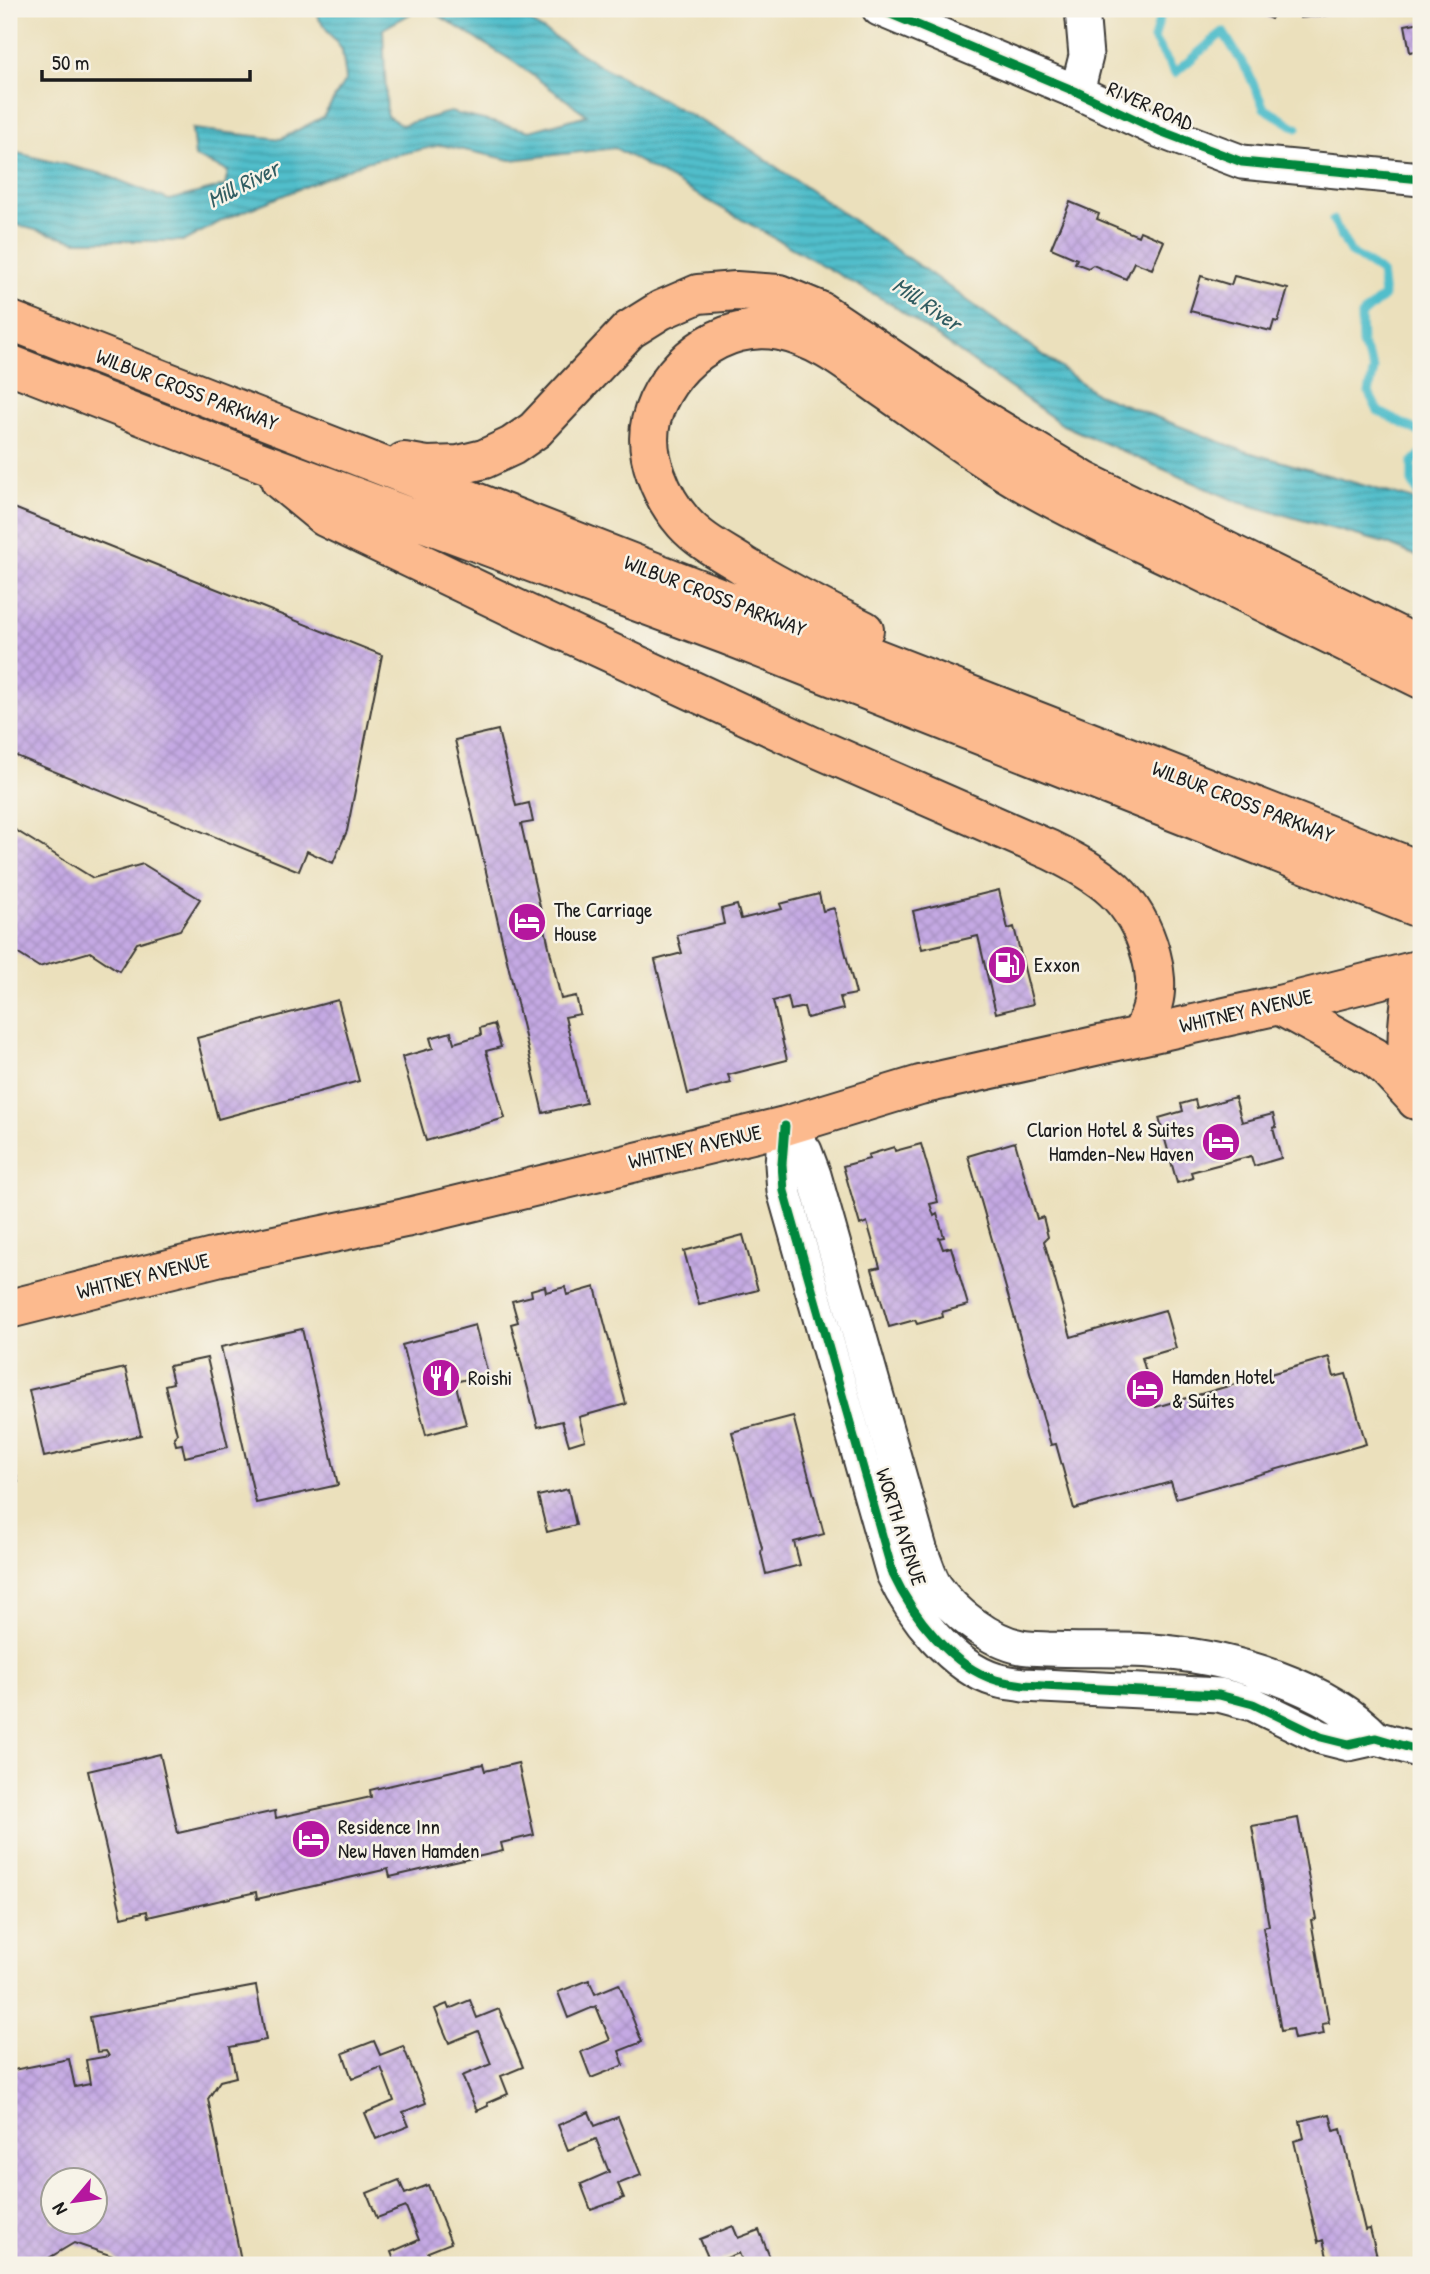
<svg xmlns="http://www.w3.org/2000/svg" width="1430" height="2274" font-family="'Patrick Hand',sans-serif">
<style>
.water{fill:url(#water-rules);stroke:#366d74;stroke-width:2}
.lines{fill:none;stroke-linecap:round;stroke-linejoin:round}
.stream{stroke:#51becb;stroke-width:9}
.building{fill:url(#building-cross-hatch);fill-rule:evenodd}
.minor-casing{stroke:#3b3934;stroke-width:37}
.primary-casing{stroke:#3b3934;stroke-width:42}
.motorway-casing{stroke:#3b3934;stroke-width:42}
.minor{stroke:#fff;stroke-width:33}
.primary{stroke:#fcba8e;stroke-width:38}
.motorway{stroke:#fcba8e;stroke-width:38}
.cycleway-casing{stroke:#f7f3e8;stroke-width:13}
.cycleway{stroke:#00873e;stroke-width:9}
.labels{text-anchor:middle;stroke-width:5;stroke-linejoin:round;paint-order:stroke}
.street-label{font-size:21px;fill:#1c1c1c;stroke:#f7f3e8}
.poi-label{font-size:21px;fill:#1c1c1c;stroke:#f7f3e8;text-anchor:start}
.water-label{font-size:23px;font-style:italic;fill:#315d62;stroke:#f7f3e8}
</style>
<defs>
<pattern id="water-rules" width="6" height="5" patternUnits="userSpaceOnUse" patternTransform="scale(1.75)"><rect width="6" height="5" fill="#51becb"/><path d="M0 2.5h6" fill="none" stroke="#429aa4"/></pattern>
<pattern id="building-cross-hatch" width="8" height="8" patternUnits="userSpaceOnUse" patternTransform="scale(1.75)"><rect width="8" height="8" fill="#c4a9e3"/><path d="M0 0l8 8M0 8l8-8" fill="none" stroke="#a891c2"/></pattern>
</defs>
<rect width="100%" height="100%" fill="#f7f3e8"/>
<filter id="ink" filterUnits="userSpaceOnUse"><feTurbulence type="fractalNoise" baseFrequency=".0143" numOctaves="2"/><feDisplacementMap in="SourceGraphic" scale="14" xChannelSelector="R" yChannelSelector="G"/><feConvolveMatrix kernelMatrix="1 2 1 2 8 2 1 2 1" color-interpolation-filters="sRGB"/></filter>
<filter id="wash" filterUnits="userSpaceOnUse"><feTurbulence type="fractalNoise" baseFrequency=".00686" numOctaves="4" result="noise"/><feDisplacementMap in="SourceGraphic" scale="28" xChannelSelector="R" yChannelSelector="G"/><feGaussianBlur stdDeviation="1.57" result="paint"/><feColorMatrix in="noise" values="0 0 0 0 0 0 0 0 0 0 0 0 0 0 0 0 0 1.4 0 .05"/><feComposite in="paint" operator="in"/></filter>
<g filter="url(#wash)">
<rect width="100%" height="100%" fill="#ebe0bc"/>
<!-- water -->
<path class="water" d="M 316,9 L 419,9 L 383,29 L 387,116 L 402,125 L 450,112 L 530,131 L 587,115 L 514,62 L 428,9 L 509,9 L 601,66 L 743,144 L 928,272 L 1097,394 L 1241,450 L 1421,502 L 1421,558 L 1388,544 L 1238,502 L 1063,425 L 891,304 L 615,148 L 511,160 L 441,145 L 365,162 L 225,219 L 184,241 L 77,241 L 9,223 L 9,151 L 103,174 L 169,200 L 225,186 L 228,171 L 195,157 L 192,129 L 281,139 L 323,117 L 346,79 L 342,50 L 319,19 Z"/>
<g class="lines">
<!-- stream -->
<path class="stream" d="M 1162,9 L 1154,39 L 1175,73 L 1223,32 L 1248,72 L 1264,108 L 1297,128
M 1333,220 L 1350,252 L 1381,272 L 1384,296 L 1361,316 L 1362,344 L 1374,369 L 1369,393 L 1378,411 L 1421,433
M 1421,454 L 1412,463 L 1412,482 L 1421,499"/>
</g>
<g id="blocks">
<!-- building -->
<path class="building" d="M 1250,9 L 1328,9 L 1328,15 L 1300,18 L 1299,11 L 1275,13 L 1271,19 Z
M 1421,22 L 1421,50 L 1410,52 L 1405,25 Z
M 1070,202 L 1099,214 L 1097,219 L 1138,236 L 1140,231 L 1164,241 L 1152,269 L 1134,262 L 1126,279 L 1093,265 L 1088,268 L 1075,263 L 1077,259 L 1051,248 Z
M 1201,276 L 1231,285 L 1234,276 L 1288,289 L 1278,322 L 1274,321 L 1271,331 L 1190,311 Z
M 9,506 L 382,655 L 347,831 L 333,863 L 307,851 L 299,871 L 9,753 Z
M 498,730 L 516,806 L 529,803 L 533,822 L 521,824 L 561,999 L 576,996 L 580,1014 L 565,1017 L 586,1103 L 543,1113 L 455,740 Z
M 9,826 L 93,878 L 143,864 L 200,899 L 180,930 L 137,943 L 119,971 L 90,952 L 39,967 L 9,948 Z
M 999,890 L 1008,929 L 1014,927 L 1033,1004 L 996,1013 L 978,936 L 922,949 L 913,911 Z
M 819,894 L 823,911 L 834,908 L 856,994 L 840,997 L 843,1009 L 807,1018 L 804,1007 L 791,1010 L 788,997 L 773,1001 L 787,1060 L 728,1075 L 731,1083 L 688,1094 L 655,960 L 682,953 L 677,935 L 724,924 L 721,909 L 737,905 L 741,919 L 782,909 L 780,904 Z
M 338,1000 L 359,1081 L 218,1119 L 197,1038 Z
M 494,1024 L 501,1047 L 486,1051 L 505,1118 L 426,1141 L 402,1057 L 433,1048 L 430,1038 L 451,1032 L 454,1043 L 481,1035 L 480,1028 Z
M 1235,1097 L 1242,1122 L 1273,1114 L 1276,1127 L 1273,1128 L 1281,1158 L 1254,1166 L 1251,1156 L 1191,1172 L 1193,1178 L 1177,1183 L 1159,1118 L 1183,1111 L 1181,1104 L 1195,1100 L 1197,1108 Z
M 1015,1142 L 1037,1219 L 1043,1217 L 1048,1237 L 1044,1241 L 1071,1337 L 1165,1310 L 1176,1348 L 1142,1358 L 1156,1407 L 1329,1357 L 1334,1377 L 1346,1374 L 1366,1444 L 1176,1498 L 1171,1482 L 1074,1509 L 1056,1444 L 1051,1445 L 968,1156 Z
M 921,1144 L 938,1202 L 930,1204 L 934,1216 L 937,1214 L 944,1237 L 939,1238 L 943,1249 L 951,1247 L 968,1305 L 942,1312 L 943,1317 L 917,1324 L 915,1320 L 889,1327 L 872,1269 L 880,1267 L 867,1222 L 860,1225 L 843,1166 L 869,1159 L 868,1155 L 894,1147 L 895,1151 Z
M 743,1235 L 758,1290 L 699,1305 L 684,1251 Z
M 545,1286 L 546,1292 L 565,1287 L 567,1295 L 595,1287 L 626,1404 L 579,1417 L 585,1440 L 569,1445 L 562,1421 L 538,1427 L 511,1324 L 518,1322 L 512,1301 L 532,1296 L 531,1290 Z
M 475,1325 L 488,1374 L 455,1382 L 466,1424 L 426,1435 L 402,1345 Z
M 302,1329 L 338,1485 L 256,1503 L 221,1347 Z
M 207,1358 L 228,1447 L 185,1457 L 182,1444 L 176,1445 L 174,1437 L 177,1434 L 165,1385 L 173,1383 L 169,1366 Z
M 125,1368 L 141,1435 L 44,1457 L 29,1390 Z
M 793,1416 L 824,1534 L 794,1542 L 800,1565 L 766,1574 L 761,1553 L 762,1548 L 732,1432 Z
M 9,1447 L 18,1482 L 9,1484 Z
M 568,1489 L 576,1525 L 547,1532 L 538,1496 Z
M 160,1754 L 178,1833 L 275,1811 L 276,1818 L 371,1797 L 370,1790 L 483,1764 L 485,1771 L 518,1763 L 534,1835 L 501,1843 L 503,1851 L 390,1877 L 388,1869 L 257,1899 L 256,1892 L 148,1917 L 147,1911 L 122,1917 L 88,1771 Z
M 1298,1818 L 1316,1919 L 1311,1920 L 1329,2023 L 1322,2024 L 1324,2034 L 1294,2039 L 1292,2029 L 1281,2031 L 1263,1927 L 1269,1926 L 1252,1826 Z
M 589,1980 L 595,1994 L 619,1984 L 642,2042 L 619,2051 L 624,2065 L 591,2078 L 581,2052 L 610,2040 L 596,2006 L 568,2018 L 558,1992 Z
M 256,1986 L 266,2040 L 230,2047 L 236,2077 L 220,2081 L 208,2099 L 242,2265 L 122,2265 L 113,2256 L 74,2243 L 37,2265 L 9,2265 L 9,2077 L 13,2076 L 13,2070 L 69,2059 L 75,2087 L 90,2084 L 86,2060 L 109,2056 L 106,2051 L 97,2052 L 90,2017 ZM 52,2180 L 94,2180 L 94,2222 L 52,2222 Z
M 470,2000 L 477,2018 L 499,2009 L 523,2067 L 501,2076 L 508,2094 L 487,2103 L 488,2106 L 477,2111 L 462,2076 L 491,2064 L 478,2031 L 449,2043 L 435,2009 L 447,2004 L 449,2009 Z
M 374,2041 L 380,2055 L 403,2046 L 426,2103 L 403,2112 L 409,2126 L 376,2139 L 365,2113 L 394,2101 L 381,2067 L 352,2079 L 343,2053 Z
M 589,2112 L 595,2126 L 618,2117 L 641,2175 L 618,2184 L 624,2198 L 591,2210 L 581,2184 L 609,2172 L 596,2139 L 568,2150 L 558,2125 Z
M 1330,2114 L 1334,2131 L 1341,2129 L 1365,2230 L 1370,2229 L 1379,2265 L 1329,2265 L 1323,2240 L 1318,2242 L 1294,2141 L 1304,2138 L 1300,2121 Z
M 399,2180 L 405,2194 L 428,2185 L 451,2243 L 428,2252 L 434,2265 L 396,2265 L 391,2252 L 419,2240 L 406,2207 L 377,2218 L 367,2193 Z
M 733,2226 L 738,2238 L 759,2230 L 773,2265 L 744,2265 L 739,2253 L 711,2264 L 700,2239 Z"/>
</g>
</g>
<g filter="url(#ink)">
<use href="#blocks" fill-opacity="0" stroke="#3b3934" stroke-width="2"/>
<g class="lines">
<!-- minor casing -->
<g class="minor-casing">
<path id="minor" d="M 879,9 L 1077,92 L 1160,131 L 1242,162 L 1421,179
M 1077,92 L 1086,56 L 1082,9
M 785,1126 L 782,1164 L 784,1191 L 893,1574 C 912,1615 952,1667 996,1680 C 1005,1683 1014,1683 1023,1685 L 1219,1695 L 1253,1704 L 1321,1737 L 1349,1744 L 1376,1738 L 1421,1751
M 785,1126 L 805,1151 L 814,1175 L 921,1552 C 926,1563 929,1577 936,1587 C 953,1612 990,1641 1021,1647 C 1029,1649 1038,1648 1047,1649 C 1086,1651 1125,1648 1164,1652 C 1234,1659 1327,1686 1376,1738"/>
</g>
<!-- primary casing -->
<g class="primary-casing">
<path id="primary" d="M 9,1309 L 217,1257 L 405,1218 L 785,1126 L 920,1085 L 1279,1005 L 1421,969"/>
</g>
<!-- motorway casing -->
<g class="motorway-casing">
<path id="motorway" d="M 9,320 L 1421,871
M 9,364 L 253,459 L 727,635 L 1421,909
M 404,462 L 427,466 L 459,465 L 484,459 L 512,446 L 535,430 L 629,330 L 661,310 L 698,294 L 736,291 L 779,294 L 820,311 L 976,416 L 1084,481 L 1421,647
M 280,480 L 325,517 L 525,613 L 810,745 L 1050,850 C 1101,875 1135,896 1151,955 C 1155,969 1157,989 1153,1003 C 1151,1014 1146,1024 1142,1034
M 864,630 C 823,610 783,589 744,566 C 724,553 701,542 684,523 C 662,498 643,456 651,421 C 664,367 723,319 780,331 C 821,339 853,367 886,390 C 935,424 983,460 1035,489 C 1083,516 1134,539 1184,563 C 1263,602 1342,640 1421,679
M 1415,971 C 1408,1015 1402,1057 1416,1100
M 1279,1005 L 1374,1057 L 1389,1070 L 1415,1098"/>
</g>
<!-- minor -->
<use href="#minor" class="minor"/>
<!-- primary -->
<use href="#primary" class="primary"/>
<!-- motorway -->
<use href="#motorway" class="motorway"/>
<!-- cycleway casing -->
<g class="cycleway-casing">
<path id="cycleway" d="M 879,9 L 1077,92 L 1160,131 L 1242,162 L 1421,179
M 785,1126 L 782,1164 L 784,1191 L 893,1574 C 912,1615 952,1667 996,1680 C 1005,1683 1014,1683 1023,1685 L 1219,1695 L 1253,1704 L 1321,1737 L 1349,1744 L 1376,1738 L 1421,1751"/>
</g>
<!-- cycleway -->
<use href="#cycleway" class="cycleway"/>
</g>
</g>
<!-- icons -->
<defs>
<g id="hotel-disc" transform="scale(2.0125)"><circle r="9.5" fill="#b5179e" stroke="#f7f3e8"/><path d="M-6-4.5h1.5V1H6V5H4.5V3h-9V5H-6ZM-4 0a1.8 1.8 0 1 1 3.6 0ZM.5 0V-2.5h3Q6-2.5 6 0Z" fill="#fff"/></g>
<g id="fuel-disc" transform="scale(2.0125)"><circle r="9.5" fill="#b5179e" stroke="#f7f3e8"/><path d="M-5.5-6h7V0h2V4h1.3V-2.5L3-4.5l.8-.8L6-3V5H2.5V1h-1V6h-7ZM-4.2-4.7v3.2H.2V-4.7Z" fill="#fff"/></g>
<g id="restaurant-disc" transform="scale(2.0125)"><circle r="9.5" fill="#b5179e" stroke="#f7f3e8"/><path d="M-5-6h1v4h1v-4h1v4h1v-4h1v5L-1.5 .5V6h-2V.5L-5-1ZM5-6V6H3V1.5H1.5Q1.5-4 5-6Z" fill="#fff"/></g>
</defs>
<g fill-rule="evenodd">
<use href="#hotel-disc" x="527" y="922"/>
<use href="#fuel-disc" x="1007" y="965"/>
<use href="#hotel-disc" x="1221" y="1142"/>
<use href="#restaurant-disc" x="441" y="1378"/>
<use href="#hotel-disc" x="1145" y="1389"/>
<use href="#hotel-disc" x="311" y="1839"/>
</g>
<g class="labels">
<!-- street labels -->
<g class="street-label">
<text transform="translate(1150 106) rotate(24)" y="7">RIVER ROAD</text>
<text transform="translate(187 390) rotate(21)" y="7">WILBUR CROSS PARKWAY</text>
<text transform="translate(715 596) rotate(21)" y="7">WILBUR CROSS PARKWAY</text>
<text transform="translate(1243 802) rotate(21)" y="7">WILBUR CROSS PARKWAY</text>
<text transform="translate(1246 1011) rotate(-13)" y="7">WHITNEY AVENUE</text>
<text transform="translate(695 1147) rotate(-13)" y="7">WHITNEY AVENUE</text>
<text transform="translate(143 1276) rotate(-14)" y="7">WHITNEY AVENUE</text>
<text transform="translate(901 1527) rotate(72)" y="7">WORTH AVENUE</text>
</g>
<!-- poi labels -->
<g class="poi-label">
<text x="554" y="917">The Carriage<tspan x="554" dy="24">House</tspan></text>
<text x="1034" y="972">Exxon</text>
<text x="1194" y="1137" text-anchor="end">Clarion Hotel &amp; Suites<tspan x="1194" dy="24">Hamden-New Haven</tspan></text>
<text x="1172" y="1384">Hamden Hotel<tspan x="1172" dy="24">&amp; Suites</tspan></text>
<text x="468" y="1385">Roishi</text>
<text x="338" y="1834">Residence Inn<tspan x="338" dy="24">New Haven Hamden</tspan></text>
</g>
<!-- water labels -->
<g class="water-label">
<text transform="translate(243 184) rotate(-27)" y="8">Mill River</text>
<text transform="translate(927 304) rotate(34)" y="8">Mill River</text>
</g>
</g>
<!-- margin -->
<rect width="1430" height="2274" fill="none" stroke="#f7f3e8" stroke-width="35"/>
<!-- north arrow -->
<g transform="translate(74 2201) rotate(241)"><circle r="33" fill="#f7f3e8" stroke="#9f9d96" stroke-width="2"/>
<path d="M0-5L12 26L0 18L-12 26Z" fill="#b5179e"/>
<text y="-10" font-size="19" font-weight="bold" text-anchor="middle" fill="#1c1c1c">N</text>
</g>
<!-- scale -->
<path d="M42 70v10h208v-10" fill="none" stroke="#1c1c1c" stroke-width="3.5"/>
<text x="52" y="70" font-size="21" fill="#1c1c1c" stroke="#f7f3e8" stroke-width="5" paint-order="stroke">50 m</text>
</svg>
